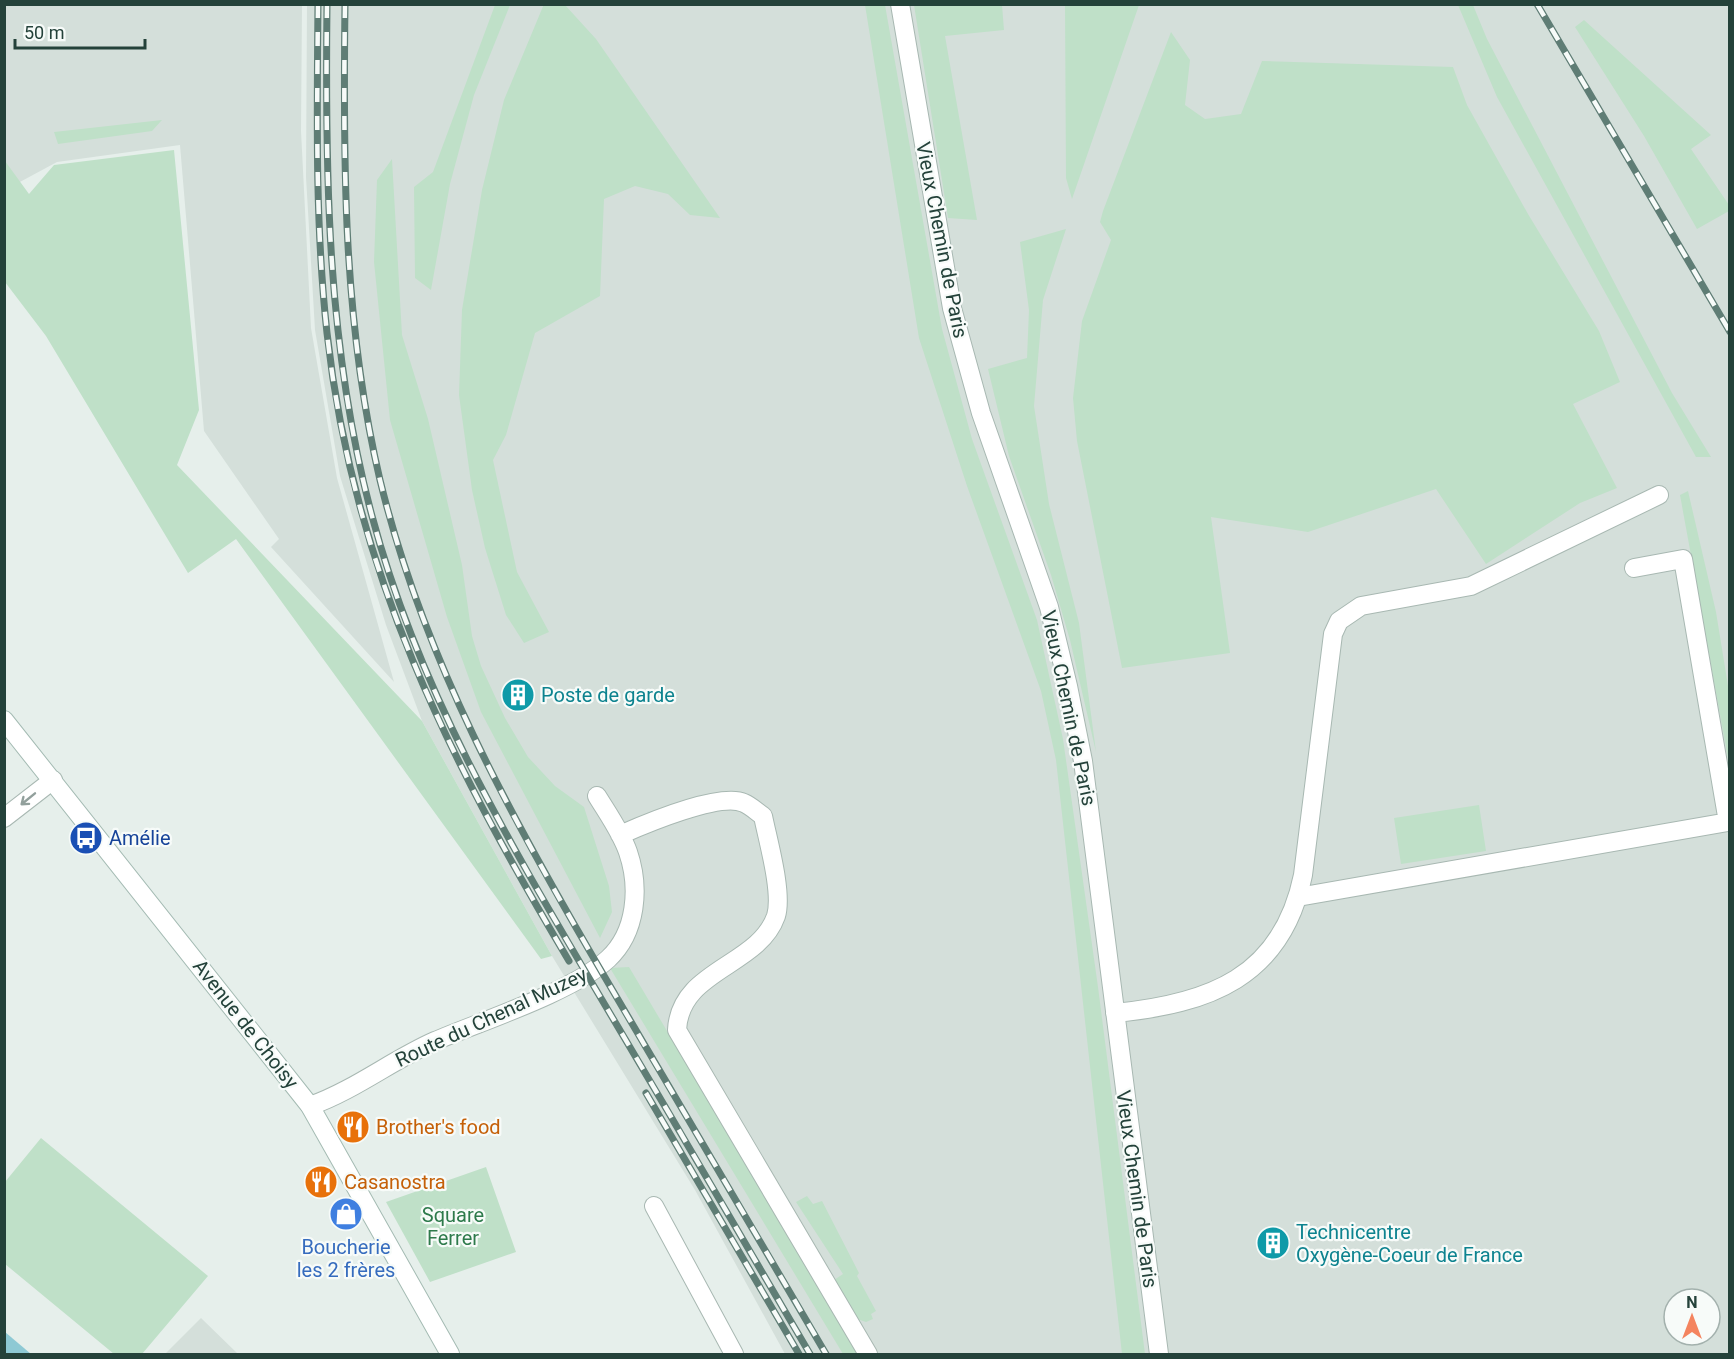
<svg xmlns="http://www.w3.org/2000/svg" width="1734" height="1359" font-family="Roboto,sans-serif">
<style>
.built{fill:#d4dfda;fill-rule:evenodd}
.green{fill:#bfe0c8}
.water{fill:#8ec9d4}
.lines{fill:none;stroke-linecap:round;stroke-linejoin:round}
.street-casing{stroke:#a8b8b2;stroke-width:20}
.secondary-casing{stroke:#a4bbb3;stroke-width:20}
.street{stroke:#fff;stroke-width:18}
.secondary{stroke:#fff;stroke-width:18}
.rail-casing{stroke:#5f7d75;stroke-width:7}
.rail{stroke:#f7fbf9;stroke-width:4.5;stroke-dasharray:14;stroke-linecap:butt}
.oneway{stroke:#92a09c}
.labels{text-anchor:middle;stroke-width:4.5;stroke-linejoin:round;paint-order:stroke}
.street-label{font-size:20px;fill:#24423a;stroke:#f7fbf9}
.culture-label{font-size:20px;fill:#0d838f;stroke:#f7fbf9;text-anchor:start}
.transit-label{font-size:20px;fill:#164399;stroke:#f7fbf9;text-anchor:start}
.food-label{font-size:20px;fill:#c56008;stroke:#f7fbf9;text-anchor:start}
.park-label{font-size:20px;fill:#2d7a4b;stroke:#f7fbf9}
.shop-label{font-size:20px;fill:#366cbe;stroke:#f7fbf9}
</style>
<rect width="100%" height="100%" fill="#e6efeb"/>
<!-- built -->
<path class="built" d="M 5,5 L 302,5 L 301,131 L 311,328 L 337,478 L 394,682 L 271,547 L 279,539 L 204,431 L 180,145 L 57,162 L 5,190 Z
M 307,5 L 1729,5 L 1729,1354 L 785,1354 L 695,1190 L 552,956 L 422,721 L 386,625 L 340,476 L 315,330 L 306,177 ZM 1674,1299 L 1710,1299 L 1710,1335 L 1674,1335 Z
M 201,1318 L 238,1354 L 165,1354 Z"/>
<!-- green -->
<path class="green" d="M 544,4 L 565,5 L 596,39 L 720,218 L 690,215 L 668,194 L 635,186 L 604,199 L 600,296 L 535,333 L 506,435 L 493,460 L 517,572 L 549,632 L 524,643 L 506,615 L 485,548 L 472,490 L 459,395 L 462,310 L 482,190 L 504,100 Z
M 495,5 L 510,5 L 474,95 L 450,184 L 431,290 L 415,278 L 414,187 L 433,172 Z
M 865,5 L 885,5 L 942,329 L 972,439 L 1037,620 L 1063,739 L 1098,987 L 1145,1354 L 1122,1354 L 1056,760 L 1041,691 L 967,486 L 919,338 Z
M 914,5 L 1002,5 L 1004,30 L 945,36 L 977,220 L 948,218 Z
M 1065,5 L 1139,5 L 1072,199 L 1066,178 Z
M 1458,5 L 1473,5 L 1487,39 L 1672,393 L 1711,457 L 1696,457 L 1497,97 Z
M 1584,20 L 1711,135 L 1691,149 L 1729,205 L 1729,211 L 1697,229 L 1644,136 L 1575,27 Z
M 1171,32 L 1190,60 L 1185,105 L 1205,119 L 1241,114 L 1262,61 L 1453,67 L 1467,105 L 1528,214 L 1599,331 L 1620,382 L 1573,404 L 1617,488 L 1580,503 L 1486,564 L 1436,489 L 1308,532 L 1211,517 L 1230,653 L 1122,668 L 1077,441 L 1073,398 L 1082,321 L 1111,240 L 1100,222 L 1103,211 Z
M 162,120 L 152,131 L 58,144 L 54,132 Z
M 174,150 L 199,410 L 177,465 L 422,721 L 552,956 L 541,959 L 236,539 L 188,573 L 46,336 L 5,282 L 5,161 L 29,194 L 54,165 Z
M 392,159 L 402,335 L 428,419 L 462,565 L 472,636 L 481,666 L 505,718 L 528,757 L 555,786 L 584,807 L 609,886 L 612,912 L 600,938 L 481,712 L 447,617 L 390,420 L 374,262 L 377,180 Z
M 1066,229 L 1043,300 L 1034,406 L 1049,504 L 1079,623 L 1096,752 L 1070,640 L 1051,575 L 1009,456 L 988,369 L 1027,358 L 1029,310 L 1020,242 Z
M 1688,491 L 1716,612 L 1729,692 L 1729,764 L 1680,495 Z
M 1479,805 L 1486,851 L 1401,864 L 1394,818 Z
M 629,967 L 859,1354 L 843,1354 L 610,968 Z
M 41,1138 L 208,1276 L 142,1354 L 114,1354 L 5,1264 L 5,1182 Z
M 486,1167 L 516,1252 L 430,1282 L 386,1202 Z
M 807,1196 L 813,1204 L 822,1201 L 859,1273 L 857,1276 L 876,1311 L 871,1314 L 873,1319 L 866,1322 L 857,1319 L 834,1280 L 843,1274 L 796,1202 Z"/>
<!-- water -->
<path class="water" d="M 4,1332 L 5,1332 L 31,1354 L 5,1354 Z"/>
<g class="lines">
<!-- street casing -->
<g class="street-casing">
<path id="street" d="M 900,4 L 952,308 L 981,413 L 1049,607 L 1068,686 L 1083,761 L 1159,1354
M 4,818 L 53,780
M 620,835 C 645,824 720,792 744,803 C 751,806 757,812 763,816 C 768,841 783,893 776,916 C 758,967 680,969 677,1030 L 868,1354
M 1298,897 L 1728,822 L 1683,559 L 1634,568
M 1115,1013 C 1208,1004 1282,978 1303,875 L 1333,634 L 1339,621 L 1361,606 L 1471,586 L 1659,495
M 310,1106 C 355,1090 392,1060 435,1041 C 482,1021 572,992 608,959 C 637,932 640,887 628,852 C 621,832 608,814 597,796
M 654,1206 L 734,1354"/>
</g>
<!-- secondary casing -->
<g class="secondary-casing">
<path id="secondary" d="M 4,720 L 310,1106 L 450,1354"/>
</g>
<!-- street -->
<use href="#street" class="street"/>
<!-- secondary -->
<use href="#secondary" class="secondary"/>
<!-- rail casing -->
<g class="rail-casing">
<path id="rail" d="M 318,4 C 317,114 315,224 327,333 C 353,571 449,759 569,961
M 327,4 C 325,177 327,348 372,516 C 419,693 513,849 605,1005 C 674,1121 742,1238 810,1354
M 345,4 C 343,164 343,323 380,480 C 423,658 511,817 603,974 C 677,1101 752,1227 826,1354
M 1537,4 L 1730,332
M 646,1093 L 799,1354"/>
</g>
<!-- rail -->
<use href="#rail" class="rail"/>
</g>
<!-- one-way arrows -->
<defs><path id="oneway-shaft" d="M-6 0H5M1.5-3L5.5 0L1.5 3" fill="none" stroke-width="1.6" stroke-linecap="round" stroke-linejoin="round" transform="scale(1.5)"/></defs>
<use class="oneway" href="#oneway-shaft" transform="translate(28 799) rotate(141)"/>
<!-- icons -->
<defs>
<g id="building-disc" transform="scale(1.725)"><circle r="9.5" fill="#0f9aa8" stroke="#f7fbf9"/><path d="M-4-6H4V6H1V3H-1V6H-4ZM-2.5-4.3h1.7v1.8h-1.7ZM.8-4.3h1.7v1.8H.8ZM-2.5-1h1.7V.8h-1.7ZM.8-1h1.7V.8H.8Z" fill="#fff"/></g>
<g id="bus-disc" transform="scale(1.725)"><circle r="9.5" fill="#1a4fb4" stroke="#f7fbf9"/><path d="M-5-6H5V4H4V6H2V4H-2V6H-4V4H-5ZM-3.5-4V0h7V-4ZM-3.5 1.2v1.5H-2V1.2ZM2 1.2v1.5H3.5V1.2Z" fill="#fff"/></g>
<g id="restaurant-disc" transform="scale(1.725)"><circle r="9.5" fill="#e8710a" stroke="#f7fbf9"/><path d="M-5-6h1v4h1v-4h1v4h1v-4h1v5L-1.5 .5V6h-2V.5L-5-1ZM5-6V6H3V1.5H1.5Q1.5-4 5-6Z" fill="#fff"/></g>
<g id="shop-disc" transform="scale(1.725)"><circle r="9.5" fill="#3f7fe0" stroke="#f7fbf9"/><path d="M-5-2.5h2.3a2.7 3.5 0 0 1 5.4 0H5L5.5 6h-11ZM-1.5-2.5h3a1.5 2.3 0 0 0-3 0Z" fill="#fff"/></g>
</defs>
<g fill-rule="evenodd">
<use href="#building-disc" x="518" y="695"/>
<use href="#bus-disc" x="86" y="838"/>
<use href="#restaurant-disc" x="353" y="1127"/>
<use href="#restaurant-disc" x="321" y="1182"/>
<use href="#shop-disc" x="346" y="1214"/>
<use href="#building-disc" x="1273" y="1243"/>
</g>
<g class="labels">
<!-- street labels -->
<g class="street-label">
<text transform="translate(942 240) rotate(79)" y="7">Vieux Chemin de Paris</text>
<text transform="translate(1069 708) rotate(78)" y="7">Vieux Chemin de Paris</text>
<text transform="translate(491 1017) rotate(-25)" y="7">Route du Chenal Muzey</text>
<text transform="translate(246 1024) rotate(52)" y="7">Avenue de Choisy</text>
<text transform="translate(1137 1189) rotate(82)" y="7">Vieux Chemin de Paris</text>
</g>
<!-- culture labels -->
<g class="culture-label">
<text x="541" y="702">Poste de garde</text>
<text x="1296" y="1239">Technicentre<tspan x="1296" dy="23">Oxygène-Coeur de France</tspan></text>
</g>
<!-- transit labels -->
<g class="transit-label">
<text x="109" y="845">Amélie</text>
</g>
<!-- food labels -->
<g class="food-label">
<text x="376" y="1134">Brother's food</text>
<text x="344" y="1189">Casanostra</text>
</g>
<!-- park labels -->
<g class="park-label">
<text x="453" y="1222">Square<tspan x="453" dy="23">Ferrer</tspan></text>
</g>
<!-- shop labels -->
<g class="shop-label">
<text x="346" y="1254">Boucherie<tspan x="346" dy="23">les 2 frères</tspan></text>
</g>
</g>
<!-- border -->
<rect width="1734" height="1359" fill="none" stroke="#24423a" stroke-width="12"/>
<!-- north arrow -->
<g transform="translate(1692 1317)"><circle r="28" fill="#f7fbf9" stroke="#a3b1ad" stroke-width="1.5"/>
<path d="M0-4.5L10 22L0 15L-10 22Z" fill="#f4845f"/>
<text y="-9" font-size="16" font-weight="bold" text-anchor="middle" fill="#24423a">N</text>
</g>
<!-- scale -->
<path d="M15 39v9h130v-9" fill="none" stroke="#24423a" stroke-width="3"/>
<text x="24" y="39" font-size="18" fill="#24423a" stroke="#f7fbf9" stroke-width="4.5" paint-order="stroke">50 m</text>
</svg>
